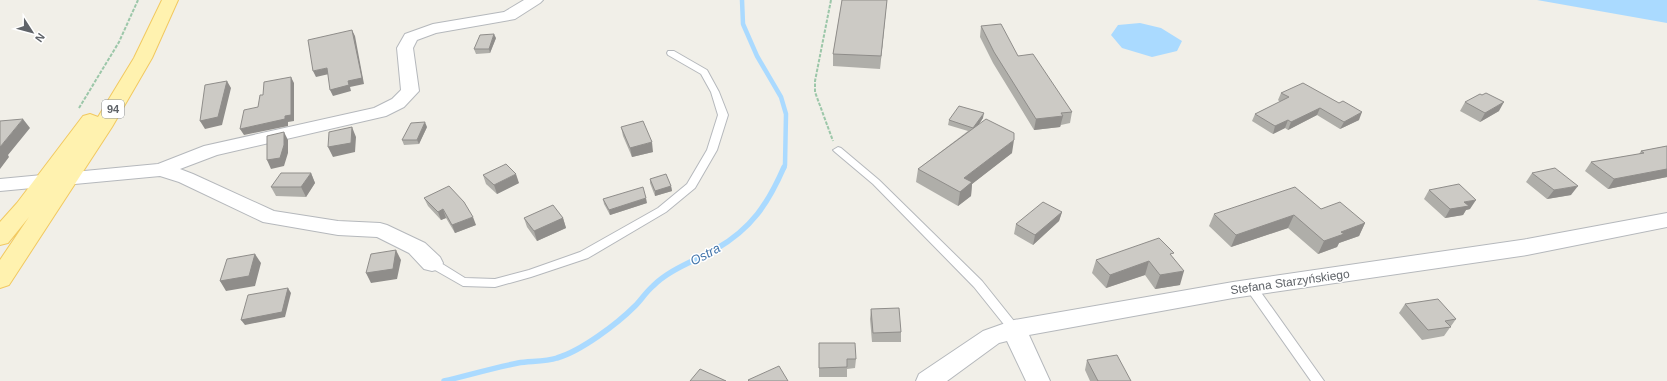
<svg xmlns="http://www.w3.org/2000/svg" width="1667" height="381" font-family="Helvetica,sans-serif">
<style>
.water{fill:#aadaff}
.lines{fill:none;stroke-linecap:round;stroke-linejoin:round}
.stream-far1{stroke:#aadaff;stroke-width:4.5}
.stream{stroke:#aadaff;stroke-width:5.5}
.service-casing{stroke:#b5b8bc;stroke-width:2}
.minor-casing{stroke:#b5b8bc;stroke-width:2}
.primary-casing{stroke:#f2c960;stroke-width:2}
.path{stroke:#9cc7a9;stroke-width:2;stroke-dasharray:3.5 1.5;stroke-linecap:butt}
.service{fill:#fff;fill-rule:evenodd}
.minor{fill:#fff;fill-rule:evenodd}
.primary{fill:#fff2af;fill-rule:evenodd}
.wall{fill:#afaea9}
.shaded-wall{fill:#8f8d8a}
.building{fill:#cccac5;stroke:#8f8d8a}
.labels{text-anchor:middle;stroke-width:3;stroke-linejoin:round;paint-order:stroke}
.shield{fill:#fff;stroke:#8f9295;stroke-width:1}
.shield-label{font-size:11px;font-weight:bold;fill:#5f6368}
.street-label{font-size:12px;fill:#5f6368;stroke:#fff}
.water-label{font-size:13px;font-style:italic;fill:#4174aa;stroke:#fff}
</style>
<rect width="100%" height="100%" fill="#f1efe8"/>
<!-- water -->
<path class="water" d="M 1537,0 L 1667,0 L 1667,23 Z
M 1140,23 L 1161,28 L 1182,41 L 1177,51 L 1152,57 L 1122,48 L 1111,35 L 1118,25 Z"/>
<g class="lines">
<!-- stream-far1 -->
<path class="stream-far1" d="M 742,0 L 743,24 L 757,56 L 781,97 L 786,114 L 785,165 L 784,168"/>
<!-- stream -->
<path class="stream" d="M 444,381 C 469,375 493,368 518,363 C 530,361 545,362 557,358 C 581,351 617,324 635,306 C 641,300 646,292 653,286 C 670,269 695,261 716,249 C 751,229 768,204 784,167"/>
<!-- service casing -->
<g class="service-casing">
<path id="service" d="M 668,51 L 674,51 L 707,70 L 719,92 L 728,115 L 717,150 L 695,188 L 666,212 L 588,258 L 531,277 L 495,287 L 463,286 L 428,266 L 427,263 L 428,260 L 436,260 L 465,278 L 495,279 L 529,270 L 580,252 L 658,208 L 687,184 L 707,150 L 718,115 L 711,92 L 701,74 L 668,55 L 667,53 Z
M 838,147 L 841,148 L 879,180 L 982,281 L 1018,326 L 1020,329 L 1018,332 L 1014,334 L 1010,332 L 974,287 L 873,184 L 835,152 L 833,150 Z
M 1251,283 L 1255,284 L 1324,381 L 1311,381 L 1247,290 L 1245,287 L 1247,284 Z"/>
</g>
<!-- minor casing -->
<g class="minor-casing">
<path id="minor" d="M 524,0 L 543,0 L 540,3 L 515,19 L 436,33 L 417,40 L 413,48 L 419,91 L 404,107 L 386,116 L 217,155 L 180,169 L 193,174 L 274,211 L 338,221 L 380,223 L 387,225 L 425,243 L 440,257 L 443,263 L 440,269 L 432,271 L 424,269 L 409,253 L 377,237 L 338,235 L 263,222 L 179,182 L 160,176 L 0,191 L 0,179 L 158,164 L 204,146 L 374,108 L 392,99 L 401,90 L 397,48 L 405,34 L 433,24 L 504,12 Z
M 1667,213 L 1667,227 L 1527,255 L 1233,298 L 1029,335 L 1050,381 L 1026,381 L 1007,341 L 999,343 L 947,381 L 916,381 L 919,374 L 983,331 L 1014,320 L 1233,282 L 1527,239 Z"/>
</g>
<!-- primary casing -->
<g class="primary-casing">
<path id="primary" d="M 162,0 L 178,0 L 152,58 L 112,127 L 9,285 L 0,288 L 0,260 L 29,217 L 8,243 L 0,245 L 0,222 L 17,203 L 83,116 L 90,114 L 98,117 L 134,58 Z"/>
</g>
<!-- path -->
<path class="path" d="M 831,0 L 815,81 L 815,92 L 833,141
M 79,108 L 119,42 L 138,0"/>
<!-- service -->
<use href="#service" class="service"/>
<!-- minor -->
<use href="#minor" class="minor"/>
<!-- primary -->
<use href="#primary" class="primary"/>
</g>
<!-- wall -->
<path class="wall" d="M 842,0 L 887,0 L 880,69 L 833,66 L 833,54 Z
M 981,26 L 1018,56 L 1072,112 L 1070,123 L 1061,125 L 1060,127 L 1034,130 L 993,63 L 980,37 Z
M 496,38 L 490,53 L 476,54 L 474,49 Z
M 1281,93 L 1359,120 L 1340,129 L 1317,115 L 1288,130 L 1285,128 L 1273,134 L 1252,121 L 1255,114 L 1280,102 L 1278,100 Z
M 1465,102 L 1499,111 L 1480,122 L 1460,111 Z
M 983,118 L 979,124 L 1012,153 L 972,184 L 971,196 L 958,206 L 916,182 L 918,169 L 968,131 L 948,125 L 949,120 Z
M 427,127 L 419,144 L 404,145 L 402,140 Z
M 621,127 L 653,152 L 632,157 L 623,136 Z
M 1667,146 L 1667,177 L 1608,189 L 1585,171 L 1591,162 L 1639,154 L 1641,151 Z
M 311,173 L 315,183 L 306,197 L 276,196 L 271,187 Z
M 1532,173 L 1571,195 L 1547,199 L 1526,182 Z
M 483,175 L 519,183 L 497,194 L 486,184 Z
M 650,179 L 671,186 L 672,191 L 655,196 L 650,183 Z
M 1429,190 L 1470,209 L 1466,210 L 1463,215 L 1445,218 L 1424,199 Z
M 424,198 L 476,225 L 455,233 L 446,218 L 441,220 L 428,206 Z
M 603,199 L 647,203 L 610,215 L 604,204 Z
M 1321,209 L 1365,223 L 1359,236 L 1339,243 L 1337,247 L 1318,254 L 1288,228 L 1231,247 L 1209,226 L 1214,214 Z
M 1062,212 L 1059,221 L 1033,245 L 1014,234 L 1016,224 Z
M 524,218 L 563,218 L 566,228 L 537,241 L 527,227 Z
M 1173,257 L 1180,285 L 1155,289 L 1145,275 L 1106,288 L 1092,273 L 1096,260 Z
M 1405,304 L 1456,319 L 1444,336 L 1422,340 L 1399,313 Z
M 871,309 L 901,332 L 901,342 L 872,342 L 870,319 Z
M 819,343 L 856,359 L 855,368 L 847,369 L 847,377 L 819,377 Z
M 1087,360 L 1131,381 L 1090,381 L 1085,370 Z"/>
<!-- shaded-wall -->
<path class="shaded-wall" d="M 887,0 L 880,69 L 881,56 Z
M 352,30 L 355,36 L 364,84 L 350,87 L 351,91 L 333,96 L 330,90 L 348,81 Z
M 494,34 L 496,38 L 490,53 L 489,49 Z
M 327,68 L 329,74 L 316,77 L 313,71 Z
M 291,77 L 294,83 L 294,121 L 288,122 L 288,126 L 244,135 L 240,129 L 285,116 Z
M 227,81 L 231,88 L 222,125 L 205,129 L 200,121 Z
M 1504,102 L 1499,111 L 1480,122 L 1485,113 Z
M 1320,108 L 1317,115 L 1288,130 L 1291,122 Z
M 1362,112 L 1359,120 L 1340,129 L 1344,122 Z
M 984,113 L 983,118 L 973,133 L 973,128 Z
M 1063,116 L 1060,127 L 1034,130 L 1036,119 Z
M 23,119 L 30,128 L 8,155 L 9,157 L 0,169 L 0,147 Z
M 1288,120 L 1285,128 L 1273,134 L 1275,126 Z
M 425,122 L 427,127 L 419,144 L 417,140 Z
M 352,127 L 356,137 L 355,152 L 333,157 L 328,147 Z
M 284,132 L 288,140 L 288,153 L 284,166 L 271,169 L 267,160 Z
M 1014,140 L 1012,153 L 972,184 L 971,196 L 958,206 L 960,192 L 964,178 Z
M 652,142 L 653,152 L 632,157 L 630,148 Z
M 1667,169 L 1667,177 L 1608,189 L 1614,179 Z
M 311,173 L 315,183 L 306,197 L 301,187 Z
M 516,174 L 519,183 L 497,194 L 494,185 Z
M 671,186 L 672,191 L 655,196 L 655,191 Z
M 1578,186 L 1571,195 L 1547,199 L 1554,190 Z
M 646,198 L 647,203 L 610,215 L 609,210 Z
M 1476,200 L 1470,209 L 1466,210 L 1463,215 L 1445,218 L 1450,209 L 1464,202 Z
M 443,209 L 446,218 L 441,220 L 438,212 Z
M 1062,212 L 1059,221 L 1033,245 L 1035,235 Z
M 1294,215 L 1288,228 L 1231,247 L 1236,235 Z
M 473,217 L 476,225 L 455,233 L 452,225 Z
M 563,218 L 566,228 L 537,241 L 534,231 Z
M 1365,223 L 1359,236 L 1339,243 L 1337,247 L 1318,254 L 1324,241 L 1341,232 Z
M 396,250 L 401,260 L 397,279 L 371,283 L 366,273 Z
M 255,254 L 261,263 L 255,286 L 226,291 L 220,281 Z
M 1149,261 L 1145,275 L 1106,288 L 1110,275 Z
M 1184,271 L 1180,285 L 1155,289 L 1160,275 Z
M 288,288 L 291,293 L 285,317 L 245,325 L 241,320 Z"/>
<!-- building -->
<path class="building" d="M 842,0 L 887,0 L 881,56 L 833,54 Z
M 1001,24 L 1018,56 L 1033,54 L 1072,112 L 1061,113 L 1063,116 L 1036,119 L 994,52 L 981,26 Z
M 352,30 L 362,78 L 348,81 L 349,85 L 330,90 L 327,68 L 313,71 L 308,40 Z
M 494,34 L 489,49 L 474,49 L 480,35 Z
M 291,77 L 291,115 L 285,116 L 285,119 L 240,129 L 244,110 L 258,107 L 260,95 L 263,95 L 264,82 Z
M 227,81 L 218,117 L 200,121 L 205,85 Z
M 1303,83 L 1339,103 L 1343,101 L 1362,112 L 1344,122 L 1320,108 L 1291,122 L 1288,120 L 1275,126 L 1255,114 L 1289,97 L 1281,93 Z
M 1486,93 L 1504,102 L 1485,113 L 1465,102 L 1480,94 L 1482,95 Z
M 959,106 L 984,113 L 973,128 L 949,120 Z
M 23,119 L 0,147 L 0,121 Z
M 986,119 L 1014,133 L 1014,140 L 964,178 L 972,182 L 960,192 L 918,169 Z
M 643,121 L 652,142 L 630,148 L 621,127 Z
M 425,122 L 417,140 L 402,140 L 411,123 Z
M 352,127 L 351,143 L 328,147 L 329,132 Z
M 284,132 L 284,145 L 280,158 L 267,160 L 267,136 Z
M 1667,146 L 1667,169 L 1614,179 L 1591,162 L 1644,153 L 1641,151 Z
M 506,164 L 516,174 L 494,185 L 483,175 Z
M 1555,168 L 1578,186 L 1554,190 L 1532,173 Z
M 281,173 L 311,173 L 301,187 L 271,187 Z
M 666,174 L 671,186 L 655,191 L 650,179 Z
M 1459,184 L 1476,200 L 1464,202 L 1469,206 L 1450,209 L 1429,190 Z
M 449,186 L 464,202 L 473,217 L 452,225 L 443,209 L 438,212 L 424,198 Z
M 643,187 L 646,198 L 609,210 L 603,199 Z
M 1295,187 L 1321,209 L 1340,202 L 1365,223 L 1341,232 L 1344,234 L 1324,241 L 1294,215 L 1236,235 L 1214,214 Z
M 1043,202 L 1062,212 L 1035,235 L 1016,224 Z
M 553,205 L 563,218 L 534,231 L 524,218 Z
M 1159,238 L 1174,253 L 1170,254 L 1184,271 L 1160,275 L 1149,261 L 1110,275 L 1096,260 Z
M 396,250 L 393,269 L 366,273 L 371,254 Z
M 255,254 L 249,276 L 220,281 L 227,259 Z
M 288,288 L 282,312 L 241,320 L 248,295 Z
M 1438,299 L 1456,319 L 1445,321 L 1451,327 L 1428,330 L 1405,304 Z
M 899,308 L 901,332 L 873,333 L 871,309 Z
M 819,343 L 855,343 L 856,359 L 847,359 L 847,367 L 819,368 Z
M 1117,355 L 1131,381 L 1098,381 L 1087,360 Z
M 779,366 L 788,381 L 749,381 L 748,380 Z
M 700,369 L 726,381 L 690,381 Z"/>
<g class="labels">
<!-- shield labels -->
<rect class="shield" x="102" y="100" width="22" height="18" rx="3"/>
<g class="shield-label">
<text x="113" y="113">94</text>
</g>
<!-- street labels -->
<g class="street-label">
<text transform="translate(1290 282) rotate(-8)" y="4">Stefana Starzyńskiego</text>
</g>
<!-- water labels -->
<g class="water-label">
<text transform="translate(705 254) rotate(-28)" y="5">Ostra</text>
</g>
</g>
<!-- north arrow -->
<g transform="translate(32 32) rotate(126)" stroke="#ffffff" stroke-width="3" paint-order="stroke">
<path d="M0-3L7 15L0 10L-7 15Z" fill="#5f6368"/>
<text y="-6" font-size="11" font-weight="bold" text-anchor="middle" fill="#5f6368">N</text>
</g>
</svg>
